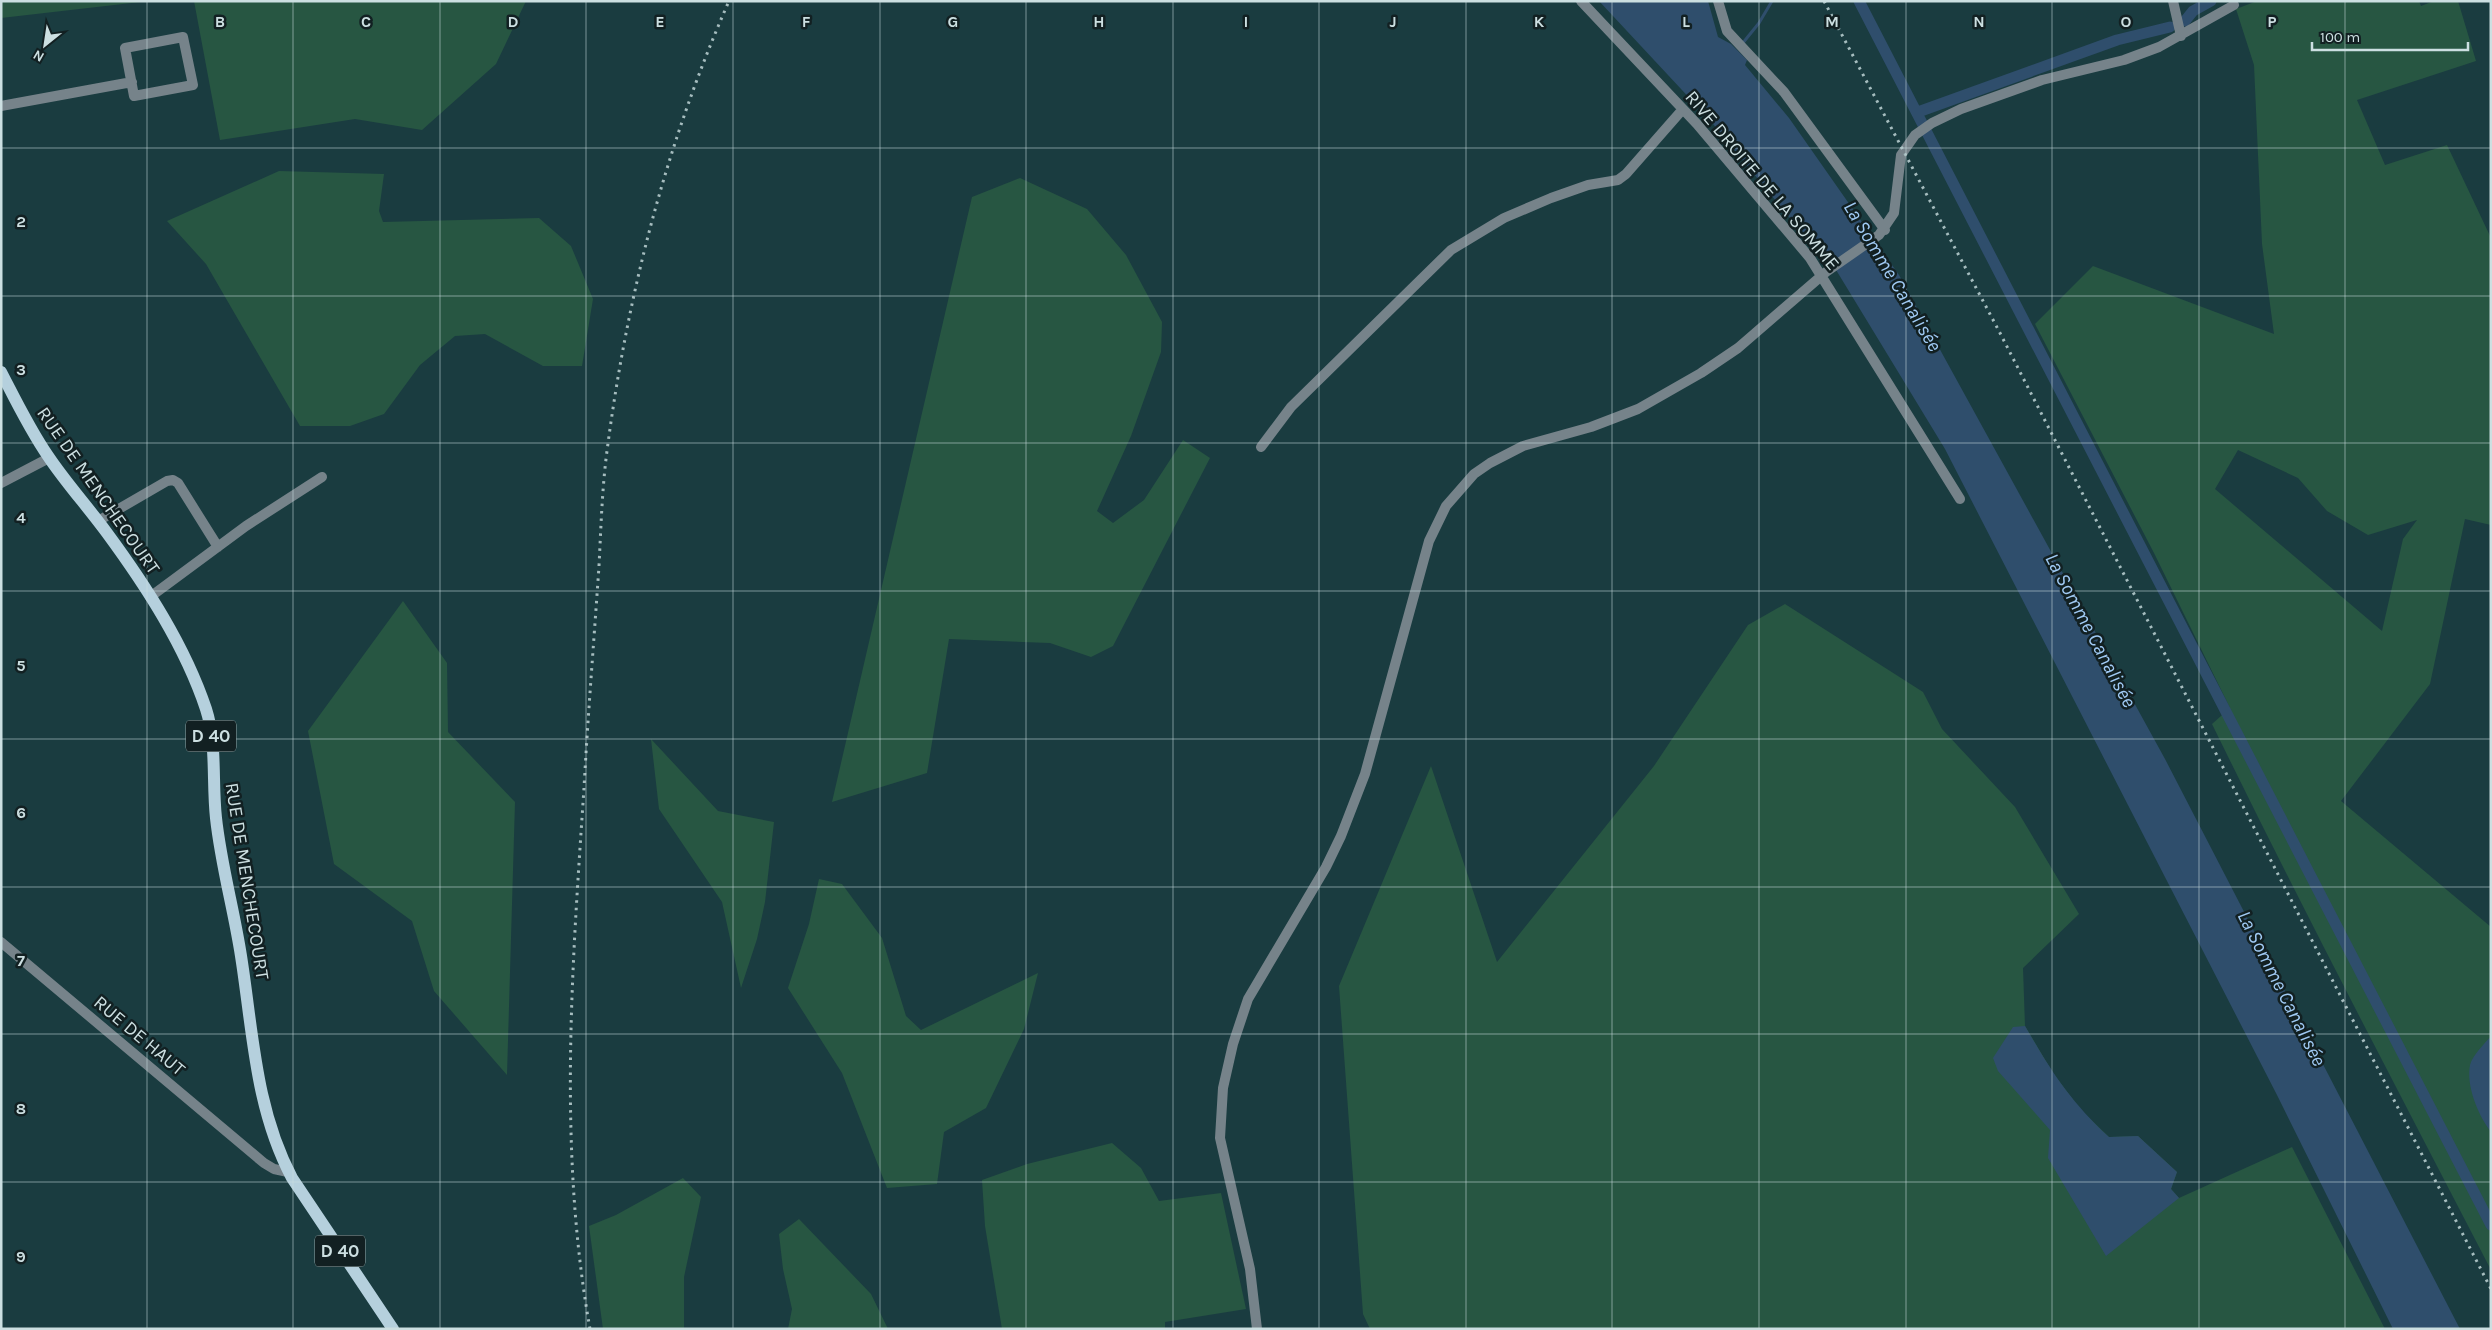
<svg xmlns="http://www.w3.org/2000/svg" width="2492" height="1330" font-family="Karla,sans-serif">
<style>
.green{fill:#275642;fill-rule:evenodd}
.water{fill:#2f4e6c}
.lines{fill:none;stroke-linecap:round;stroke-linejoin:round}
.stream{stroke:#2f4e6c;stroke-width:3}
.canal{stroke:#2f4e6c;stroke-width:11}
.street{stroke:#76838a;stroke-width:10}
.primary{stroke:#b5d0dd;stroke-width:12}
.rail{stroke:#a6bdbf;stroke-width:3;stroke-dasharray:2.5 5;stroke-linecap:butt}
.grid{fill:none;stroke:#ccdfe1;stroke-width:1;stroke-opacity:0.55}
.labels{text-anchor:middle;stroke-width:5;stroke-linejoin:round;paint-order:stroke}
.shield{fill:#122022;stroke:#94a6a8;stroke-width:1}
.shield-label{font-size:18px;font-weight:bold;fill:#ccdfe1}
.street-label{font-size:19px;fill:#ccdfe1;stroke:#122022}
.water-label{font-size:20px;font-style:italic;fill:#a0caf4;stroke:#122022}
.grid-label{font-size:16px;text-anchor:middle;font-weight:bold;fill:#ccdfe1;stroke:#122022;stroke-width:5;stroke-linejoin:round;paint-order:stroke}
</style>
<rect width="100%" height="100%" fill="#1a3c40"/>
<!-- green -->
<path class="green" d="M 1,1 L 149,1 L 1,18 Z
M 194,1 L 526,1 L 496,64 L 422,130 L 355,119 L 220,140 Z
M 2257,1 L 2419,1 L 2421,6 L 2434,1 L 2458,1 L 2476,61 L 2357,100 L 2385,165 L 2447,145 L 2491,238 L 2491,525 L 2465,519 L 2430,684 L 2341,801 L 2491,927 L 2491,1270 C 2397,1089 2302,908 2212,724 L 2230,708 L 2154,553 L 2035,324 L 2093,266 L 2274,334 L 2262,244 L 2254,65 L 2236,9 ZM 2238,450 L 2298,478 L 2327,511 L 2368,535 L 2417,520 L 2403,539 L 2382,631 L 2215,489 Z
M 279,171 L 384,174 L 379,211 L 383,222 L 539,218 L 571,246 L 593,299 L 582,366 L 543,366 L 485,334 L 455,336 L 420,365 L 384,414 L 350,426 L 300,426 L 206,264 L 167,221 Z
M 1020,178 L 1087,209 L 1126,255 L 1162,322 L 1161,352 L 1131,436 L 1097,511 L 1113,523 L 1144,500 L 1183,440 L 1210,458 L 1113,646 L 1091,657 L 1050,643 L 949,639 L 927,773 L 832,802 L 972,197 Z
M 403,601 L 447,663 L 448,732 L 515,802 L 507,1075 L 434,991 L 412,921 L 334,864 L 308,731 Z
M 1785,604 L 1923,692 L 1942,729 L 2015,807 L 2079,914 L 2023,968 L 2025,1026 L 2053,1073 L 2080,1109 L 2109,1137 L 2138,1136 L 2177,1172 L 2171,1189 L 2179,1198 L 2292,1147 L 2385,1329 L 1370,1329 L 1363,1314 L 1339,986 L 1431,766 L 1497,962 L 1654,766 L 1748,625 Z
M 651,739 L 718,811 L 774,822 L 765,902 L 757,939 L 741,988 L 722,902 L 659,809 Z
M 819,879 L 842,884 L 882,938 L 906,1016 L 921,1030 L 1038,973 L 1024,1029 L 986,1108 L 944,1132 L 937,1184 L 887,1188 L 842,1073 L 788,988 L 809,924 Z
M 1112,1143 L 1141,1168 L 1159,1201 L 1221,1193 L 1246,1309 L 1165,1322 L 1165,1329 L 1002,1329 L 985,1226 L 982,1180 L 1027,1164 Z
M 683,1178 L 701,1197 L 684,1277 L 684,1329 L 603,1329 L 589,1226 L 616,1215 Z
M 799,1219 L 871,1294 L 888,1329 L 788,1329 L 792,1309 L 783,1269 L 779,1234 Z"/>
<!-- water -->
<path class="water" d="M 1599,1 L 1708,1 L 1718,37 L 1731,44 L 1747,60 L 1745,65 L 1789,118 L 1899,275 L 2165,759 L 2460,1329 L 2393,1329 L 2277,1095 L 1945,449 L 1830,260 L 1789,217 L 1709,119 Z
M 2025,1026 C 2051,1071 2070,1101 2109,1137 L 2138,1136 L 2177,1172 L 2171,1189 L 2179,1198 L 2106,1256 L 2048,1158 L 2050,1130 L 1998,1071 L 1993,1058 L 2013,1027 Z
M 2491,1036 L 2491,1132 C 2478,1115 2466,1086 2470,1065 C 2472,1056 2485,1043 2491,1036 Z"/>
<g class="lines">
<!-- stream -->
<path class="stream" d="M 1742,44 L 1759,23 L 1772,1"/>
<!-- canal -->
<path class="canal" d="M 1859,1 L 2491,1225
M 2185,21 L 2193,11 L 2211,1
M 1918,112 L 2117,40 L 2170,27"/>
<!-- street -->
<path class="street" d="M 1581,1 L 1697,124 L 1810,258 L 1960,499
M 1718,1 L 1727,31 L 1784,92 L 1885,230
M 2173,1 L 2181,36
M 183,37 L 193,85 L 134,96 L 125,48 Z
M 1,106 L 132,82
M 1261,447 L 1291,407 L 1451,250 L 1504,218 L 1551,198 L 1588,185 L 1618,180 L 1626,174 L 1683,109
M 1,483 L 49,458
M 98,521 L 167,481 L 173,480 L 178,483 L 218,547
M 150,597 L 246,526 L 322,477
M 1,942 L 264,1163 L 274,1169 L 288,1172
M 1257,1329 L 1250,1269 L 1220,1138 L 1223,1088 L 1233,1044 L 1248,999 L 1326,867 L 1341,836 L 1365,774 L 1429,541 L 1446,506 L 1474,474 L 1490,463 L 1523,446 L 1591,427 L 1638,409 L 1701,373 L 1738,348 L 1826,272 L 1879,235 L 1894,213 L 1901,155 L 1915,135 L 1932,123 L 1961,109 L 2042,80 L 2124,60 L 2159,47 L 2234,5"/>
<!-- primary -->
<path class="primary" d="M 1,372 C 16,401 30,430 48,456 C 66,483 88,507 107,533 C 146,586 185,646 206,709 C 217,743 212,782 216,818 C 221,865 234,910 241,956 C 253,1032 255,1108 292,1178 L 393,1329"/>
<!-- rail -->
<path class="rail" d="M 1824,1 L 2000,333 L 2491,1289
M 590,1329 C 558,1150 572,969 584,788 C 588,714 594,640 599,566 C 601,527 602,489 607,451 C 627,296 666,144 729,1"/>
</g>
<!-- grid -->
<path class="grid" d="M 147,1 L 147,1329M 293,1 L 293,1329M 440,1 L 440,1329M 586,1 L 586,1329M 733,1 L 733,1329M 880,1 L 880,1329M 1026,1 L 1026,1329M 1173,1 L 1173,1329M 1319,1 L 1319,1329M 1466,1 L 1466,1329M 1612,1 L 1612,1329M 1759,1 L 1759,1329M 1906,1 L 1906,1329M 2052,1 L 2052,1329M 2199,1 L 2199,1329M 2345,1 L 2345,1329M 1,148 L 2491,148M 1,296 L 2491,296M 1,443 L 2491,443M 1,591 L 2491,591M 1,739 L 2491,739M 1,887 L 2491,887M 1,1034 L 2491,1034M 1,1182 L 2491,1182"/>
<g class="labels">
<!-- shield labels -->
<g class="shield">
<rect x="186" y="720.5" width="50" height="31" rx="4"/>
<rect x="315" y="1235.5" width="50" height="31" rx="4"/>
</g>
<g class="shield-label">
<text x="211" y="742">D 40</text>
<text x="340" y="1257">D 40</text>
</g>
<!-- street labels -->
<g class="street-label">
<text transform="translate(1763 180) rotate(50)" y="7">RIVE DROITE DE LA SOMME</text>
<text transform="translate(99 490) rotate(55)" y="7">RUE DE MENCHECOURT</text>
<text transform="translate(248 881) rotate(81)" y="7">RUE DE MENCHECOURT</text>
<text transform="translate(140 1035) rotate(40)" y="7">RUE DE HAUT</text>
</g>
<!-- water labels -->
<g class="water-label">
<text transform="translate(1893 276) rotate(59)" y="7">La Somme Canalisée</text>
<text transform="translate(2091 630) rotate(62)" y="7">La Somme Canalisée</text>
<text transform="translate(2282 988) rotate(63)" y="7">La Somme Canalisée</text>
</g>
</g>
<g class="grid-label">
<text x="220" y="27">B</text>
<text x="366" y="27">C</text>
<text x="513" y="27">D</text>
<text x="660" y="27">E</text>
<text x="806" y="27">F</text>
<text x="953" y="27">G</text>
<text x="1099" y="27">H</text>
<text x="1246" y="27">I</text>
<text x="1393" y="27">J</text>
<text x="1539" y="27">K</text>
<text x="1686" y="27">L</text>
<text x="1832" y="27">M</text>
<text x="1979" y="27">N</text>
<text x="2126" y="27">O</text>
<text x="2272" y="27">P</text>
<text x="21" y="227">2</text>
<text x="21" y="375">3</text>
<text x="21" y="523">4</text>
<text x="21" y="671">5</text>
<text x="21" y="818">6</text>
<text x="21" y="966">7</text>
<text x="21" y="1114">8</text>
<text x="21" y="1262">9</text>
</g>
<!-- border -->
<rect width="2492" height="1330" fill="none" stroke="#ccdfe1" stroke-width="5"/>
<!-- north arrow -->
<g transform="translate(45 45) rotate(210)" stroke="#122022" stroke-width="4" paint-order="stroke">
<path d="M0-4L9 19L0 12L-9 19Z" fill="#ccdfe1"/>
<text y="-8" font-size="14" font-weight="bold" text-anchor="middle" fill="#ccdfe1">N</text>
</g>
<!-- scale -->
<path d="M2312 42v8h156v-8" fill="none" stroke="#ccdfe1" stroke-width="2.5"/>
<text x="2320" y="42" font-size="15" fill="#ccdfe1" stroke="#122022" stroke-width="4" paint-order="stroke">100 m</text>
</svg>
